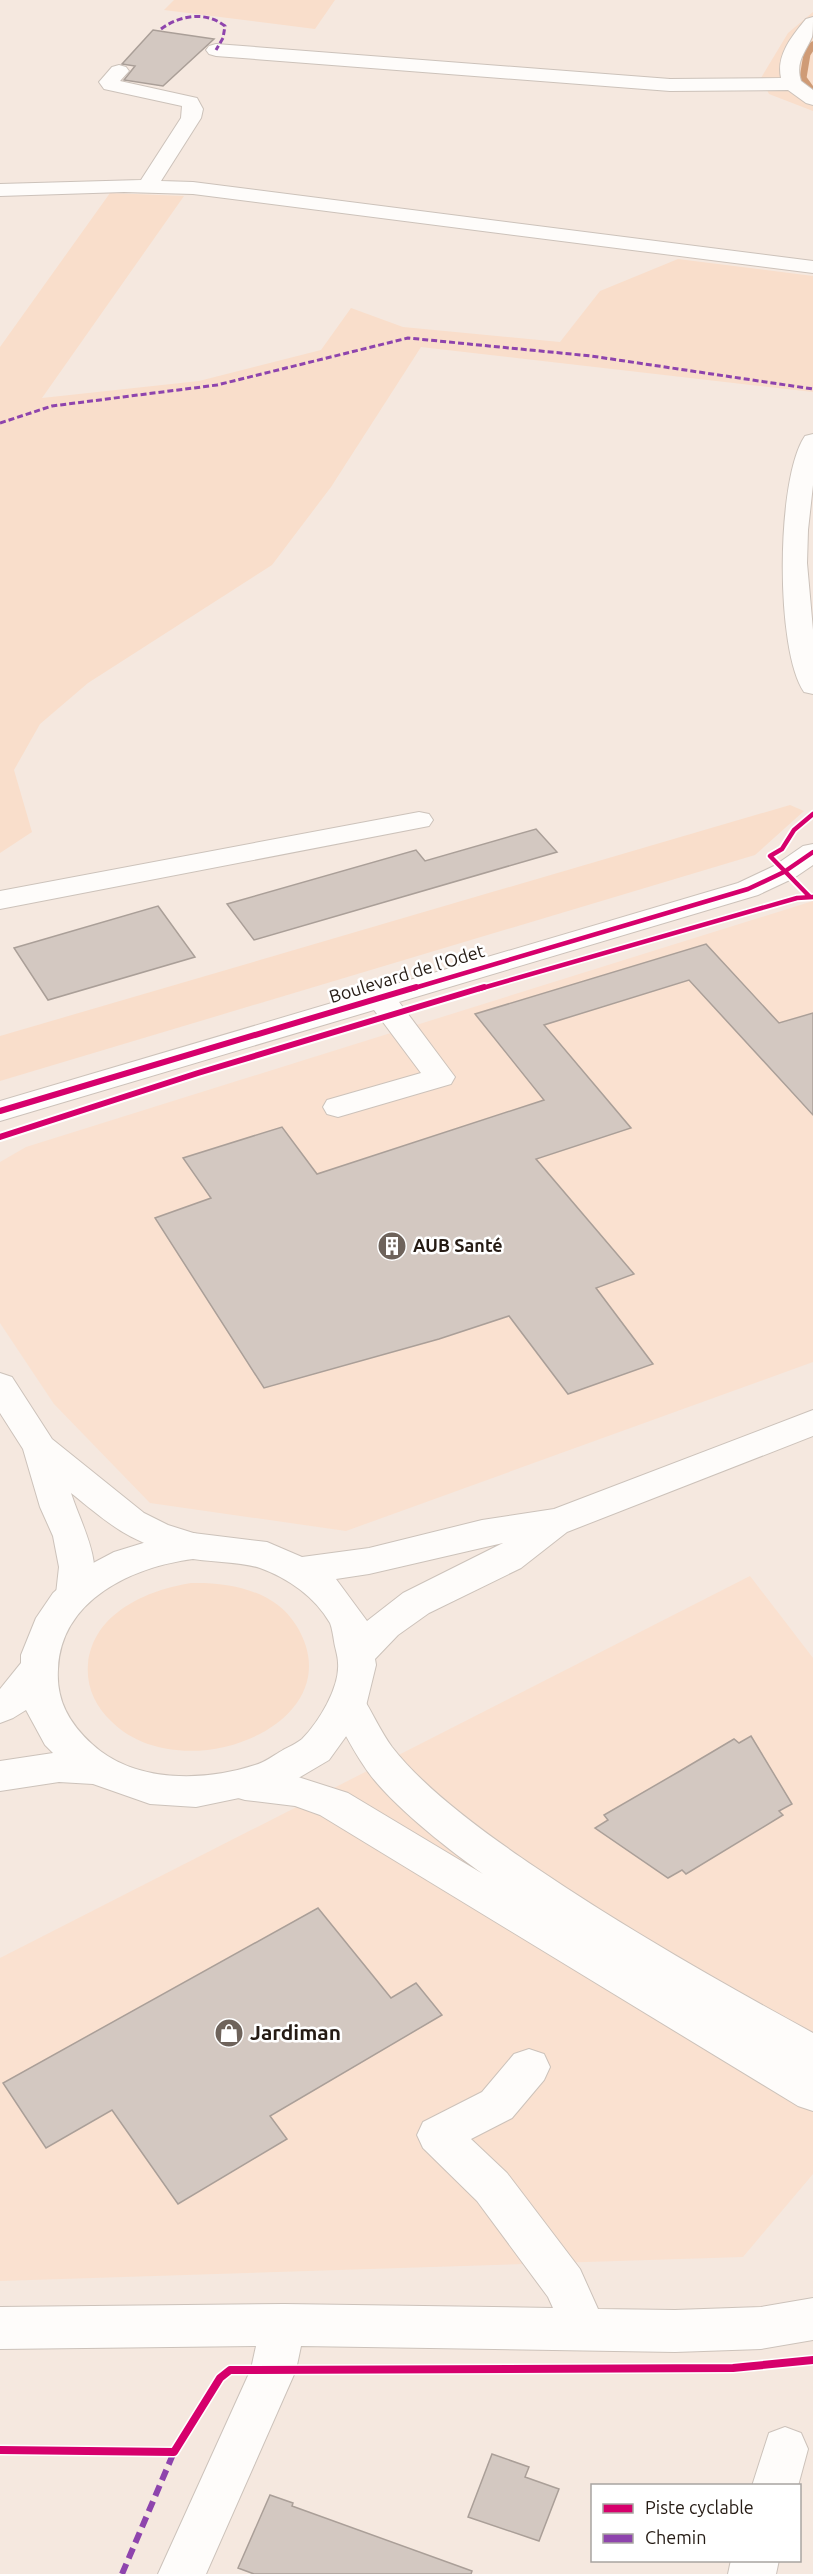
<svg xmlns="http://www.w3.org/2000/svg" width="813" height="2574" font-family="Ubuntu,sans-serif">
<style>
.built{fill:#fae1d0}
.green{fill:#f9decb}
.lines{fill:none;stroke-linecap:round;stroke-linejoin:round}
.stream{stroke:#cf9b76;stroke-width:7}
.building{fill:#d3c8c1;stroke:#aa9f98;stroke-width:1.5}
.minor-casing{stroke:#ccc2ba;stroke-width:2}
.major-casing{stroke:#ccc2ba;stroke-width:2}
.minor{fill:#fefcfa;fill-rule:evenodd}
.major{fill:#fefcfa;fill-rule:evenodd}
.quiet-far1{stroke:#8e44ad;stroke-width:3;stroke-dasharray:6 3;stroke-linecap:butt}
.quiet{stroke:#8e44ad;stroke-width:6;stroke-dasharray:11 6;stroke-linecap:butt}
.cycleway-far2-casing{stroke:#fff;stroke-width:8}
.cycleway-far1-casing{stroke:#fff;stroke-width:10}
.cycleway-casing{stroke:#fff;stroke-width:11}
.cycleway-far2{stroke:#d6006c;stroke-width:4.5}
.cycleway-far1{stroke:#d6006c;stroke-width:6}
.cycleway{stroke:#d6006c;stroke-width:8}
.labels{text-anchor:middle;stroke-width:5;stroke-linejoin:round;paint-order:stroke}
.street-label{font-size:18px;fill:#251b14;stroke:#fff}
.poi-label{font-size:18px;font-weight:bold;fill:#251b14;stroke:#fff;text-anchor:start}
.near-poi-label{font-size:21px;font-weight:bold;fill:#251b14;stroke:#fff;text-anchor:start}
</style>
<rect width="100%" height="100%" fill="#f5e8df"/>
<!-- built -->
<path class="built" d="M 813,901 L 813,1362 L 346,1531 L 150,1503 L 54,1404 L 0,1323 L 0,1162 L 26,1147 Z
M 750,1576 L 813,1658 L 813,2174 L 743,2257 L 0,2281 L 0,1958 Z"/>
<!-- green -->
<path class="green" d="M 174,0 L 335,0 L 315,29 L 164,10 Z
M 813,12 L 813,111 L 769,94 L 761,78 L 788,33 Z
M 110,193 L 184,196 L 42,398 L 199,381 L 321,350 L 351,308 L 403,327 L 560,342 L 600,291 L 678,259 L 813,276 L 813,392 L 421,347 L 331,487 L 272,565 L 88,683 L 40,724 L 14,770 L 32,832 L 0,853 L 0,347 Z
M 790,805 L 804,811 L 755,855 L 0,1081 L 0,1036 Z
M 191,1583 C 229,1582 274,1590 296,1625 C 358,1724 182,1793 111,1721 C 95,1706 86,1686 88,1664 C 93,1613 147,1590 191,1583 Z"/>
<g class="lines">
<!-- stream -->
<path class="stream" d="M 813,45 L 807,54 L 803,78 L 813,92"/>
</g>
<!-- building -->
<path class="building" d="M 153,30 L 166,32 L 214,39 L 163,86 L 124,80 L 135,66 L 122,64 Z
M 536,829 L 557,852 L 254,940 L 227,904 L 416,850 L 425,861 Z
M 158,906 L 195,957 L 48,1000 L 14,948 Z
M 706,944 L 779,1023 L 813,1013 L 813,1115 L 689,980 L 544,1025 L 631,1128 L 536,1159 L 634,1274 L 596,1288 L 653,1364 L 568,1394 L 509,1316 L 439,1339 L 264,1388 L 155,1218 L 211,1198 L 183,1158 L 282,1127 L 317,1174 L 544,1100 L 475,1014 Z
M 751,1736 L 792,1804 L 779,1811 L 783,1815 L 686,1874 L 682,1870 L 668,1878 L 595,1828 L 608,1820 L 604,1815 L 680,1771 L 734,1739 L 739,1743 Z
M 318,1908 L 391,1998 L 416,1983 L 442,2015 L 270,2116 L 287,2139 L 178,2204 L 112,2110 L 46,2148 L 3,2083 Z
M 492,2454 L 529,2467 L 525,2477 L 559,2489 L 539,2541 L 468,2517 Z
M 270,2495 L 293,2503 L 292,2506 L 472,2571 L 471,2574 L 254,2574 L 238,2568 Z"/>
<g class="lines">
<!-- minor casing -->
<g class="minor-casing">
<path id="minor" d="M 813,17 C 813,23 813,32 812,37 C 805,53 795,62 801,81 L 813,90 L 813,105 L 806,103 L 788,90 L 670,91 L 216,56 L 209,54 L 206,50 L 209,46 L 216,44 L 670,79 L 781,78 C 776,55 792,36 806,19 Z
M 119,65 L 126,67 L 129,71 L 120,81 L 197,98 L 203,109 L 201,118 L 161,181 L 193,182 L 813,261 L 813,273 L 193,194 L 124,192 L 0,196 L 0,184 L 141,180 L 181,118 L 182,106 L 104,89 L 99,82 L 112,67 Z
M 813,434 L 813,485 L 808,530 L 807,563 L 813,630 L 813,694 L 804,692 C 775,650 776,478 805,436 Z
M 419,812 L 429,814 L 433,820 L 429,826 L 0,909 L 0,891 Z
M 813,844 L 813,865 L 794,878 L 758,895 L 399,1002 L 455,1077 L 451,1084 L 338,1117 L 327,1114 L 323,1107 L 327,1100 L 421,1073 L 374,1010 L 0,1121 L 0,1101 L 738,883 L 774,866 L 803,846 Z
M 0,1373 L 12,1377 L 52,1439 L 144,1513 L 168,1525 L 206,1537 L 211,1546 L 206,1555 C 192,1560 184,1557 170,1552 C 125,1539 107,1522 71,1493 C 82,1528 107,1566 87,1604 L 74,1608 L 61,1604 L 56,1594 L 59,1567 L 53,1536 L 40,1507 L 23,1449 L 0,1413 Z
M 349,1691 L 362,1696 C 372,1712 381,1732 392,1747 C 426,1791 489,1836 535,1867 C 625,1928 718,1981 813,2033 L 813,2111 L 798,2106 L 320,1815 L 295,1806 L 245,1800 L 231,1796 L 226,1785 L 231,1774 L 245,1770 L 295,1776 L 348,1793 L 483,1874 C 449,1850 386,1801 364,1766 C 351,1747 341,1726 330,1706 L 336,1696 Z
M 529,2049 L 544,2054 L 550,2067 L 544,2080 L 512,2118 L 471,2139 L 507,2173 L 580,2269 L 598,2309 L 675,2310 L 761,2307 L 813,2298 L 813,2340 L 761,2349 L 675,2352 L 301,2346 L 296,2370 L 206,2574 L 158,2574 L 251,2369 L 256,2346 L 0,2349 L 0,2307 L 284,2304 L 553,2308 L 548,2297 L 477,2201 L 423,2148 L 417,2135 L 423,2122 L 482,2092 L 514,2054 Z
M 785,2427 L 801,2433 L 808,2449 L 798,2486 L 752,2486 L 769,2433 Z
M 731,2560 L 779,2560 L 776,2574 L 728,2574 Z"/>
</g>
<!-- major casing -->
<g class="major-casing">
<path id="major" d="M 813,1410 L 813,1436 L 567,1532 L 521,1568 L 429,1613 L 398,1635 L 375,1659 L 376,1665 L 365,1710 L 329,1760 L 278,1790 L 196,1807 L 150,1804 L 93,1784 L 59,1782 L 0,1791 L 0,1761 L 53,1753 L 45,1745 L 26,1710 L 13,1718 L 0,1723 L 0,1689 L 21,1663 L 21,1655 L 36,1618 L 53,1593 L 78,1571 L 114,1552 L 153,1540 L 193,1533 L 267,1542 L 302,1557 L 369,1548 L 482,1520 L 554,1509 ZM 503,1543 L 403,1593 L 367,1621 L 336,1579 L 369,1574 ZM 193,1559 C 213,1562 242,1562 260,1568 C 288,1578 315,1597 330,1623 C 332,1628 333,1635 334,1641 C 335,1648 338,1656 338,1663 C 340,1687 319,1722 302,1739 C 297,1743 289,1747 283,1750 C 274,1755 264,1763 255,1765 C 203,1782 134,1783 92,1744 C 69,1723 56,1700 58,1669 C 61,1599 133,1567 193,1559 Z"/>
</g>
<!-- minor -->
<use href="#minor" class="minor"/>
<!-- major -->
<use href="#major" class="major"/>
<!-- quiet-far1 -->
<path class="quiet-far1" d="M 161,29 C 180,15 206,11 225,26 L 223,38 L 216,50
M 0,423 L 52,406 L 217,385 L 408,338 L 591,356 L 813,389"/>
<!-- quiet -->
<path class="quiet" d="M 122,2574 L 174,2452"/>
<!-- cycleway-far2 casing -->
<g class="cycleway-far2-casing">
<path id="cycleway-far2" d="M 810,897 L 770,856 L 782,849 L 794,830 L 813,814
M 411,989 L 748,889 L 784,872 L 813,852
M 479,989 L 797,898 L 813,897"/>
</g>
<!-- cycleway-far1 casing -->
<g class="cycleway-far1-casing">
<path id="cycleway-far1" d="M 0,1111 L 416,987
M 0,1137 L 198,1073 L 484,987"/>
</g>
<!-- cycleway casing -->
<g class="cycleway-casing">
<path id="cycleway" d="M 0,2450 L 174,2452 L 220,2378 L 230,2370 L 733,2368 L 813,2360"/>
</g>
<!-- cycleway-far2 -->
<use href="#cycleway-far2" class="cycleway-far2"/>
<!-- cycleway-far1 -->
<use href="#cycleway-far1" class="cycleway-far1"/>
<!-- cycleway -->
<use href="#cycleway" class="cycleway"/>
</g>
<!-- icons -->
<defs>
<g id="building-disc" transform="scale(1.5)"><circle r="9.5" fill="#6e635b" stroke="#fff"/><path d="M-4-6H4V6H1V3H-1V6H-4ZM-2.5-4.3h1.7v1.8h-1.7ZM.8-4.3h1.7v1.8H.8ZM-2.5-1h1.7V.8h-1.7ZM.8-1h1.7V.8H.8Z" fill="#fff"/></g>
<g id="shop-disc" transform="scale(1.5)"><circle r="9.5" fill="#6e635b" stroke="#fff"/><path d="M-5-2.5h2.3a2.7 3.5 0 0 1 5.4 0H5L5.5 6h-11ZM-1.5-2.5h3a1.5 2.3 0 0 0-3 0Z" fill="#fff"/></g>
</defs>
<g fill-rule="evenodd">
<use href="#building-disc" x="392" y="1246"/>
<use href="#shop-disc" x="229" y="2033"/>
</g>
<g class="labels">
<!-- street labels -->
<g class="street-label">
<text transform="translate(407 974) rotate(-17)" y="6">Boulevard de l'Odet</text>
</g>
<!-- poi labels -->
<g class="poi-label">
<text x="413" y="1252">AUB Santé</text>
</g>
<!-- near-poi labels -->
<g class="near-poi-label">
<text x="250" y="2040">Jardiman</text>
</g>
</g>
<!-- legend -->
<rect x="591" y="2484" width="210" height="78" fill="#ffffff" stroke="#a8a4a1" stroke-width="1.5"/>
<rect x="603" y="2504" width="30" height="9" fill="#d6006c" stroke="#a8a4a1" stroke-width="1.5"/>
<text x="645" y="2514" font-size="18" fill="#251b14">Piste cyclable</text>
<rect x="603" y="2534" width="30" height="9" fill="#8e44ad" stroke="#a8a4a1" stroke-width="1.5"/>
<text x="645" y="2544" font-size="18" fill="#251b14">Chemin</text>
</svg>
